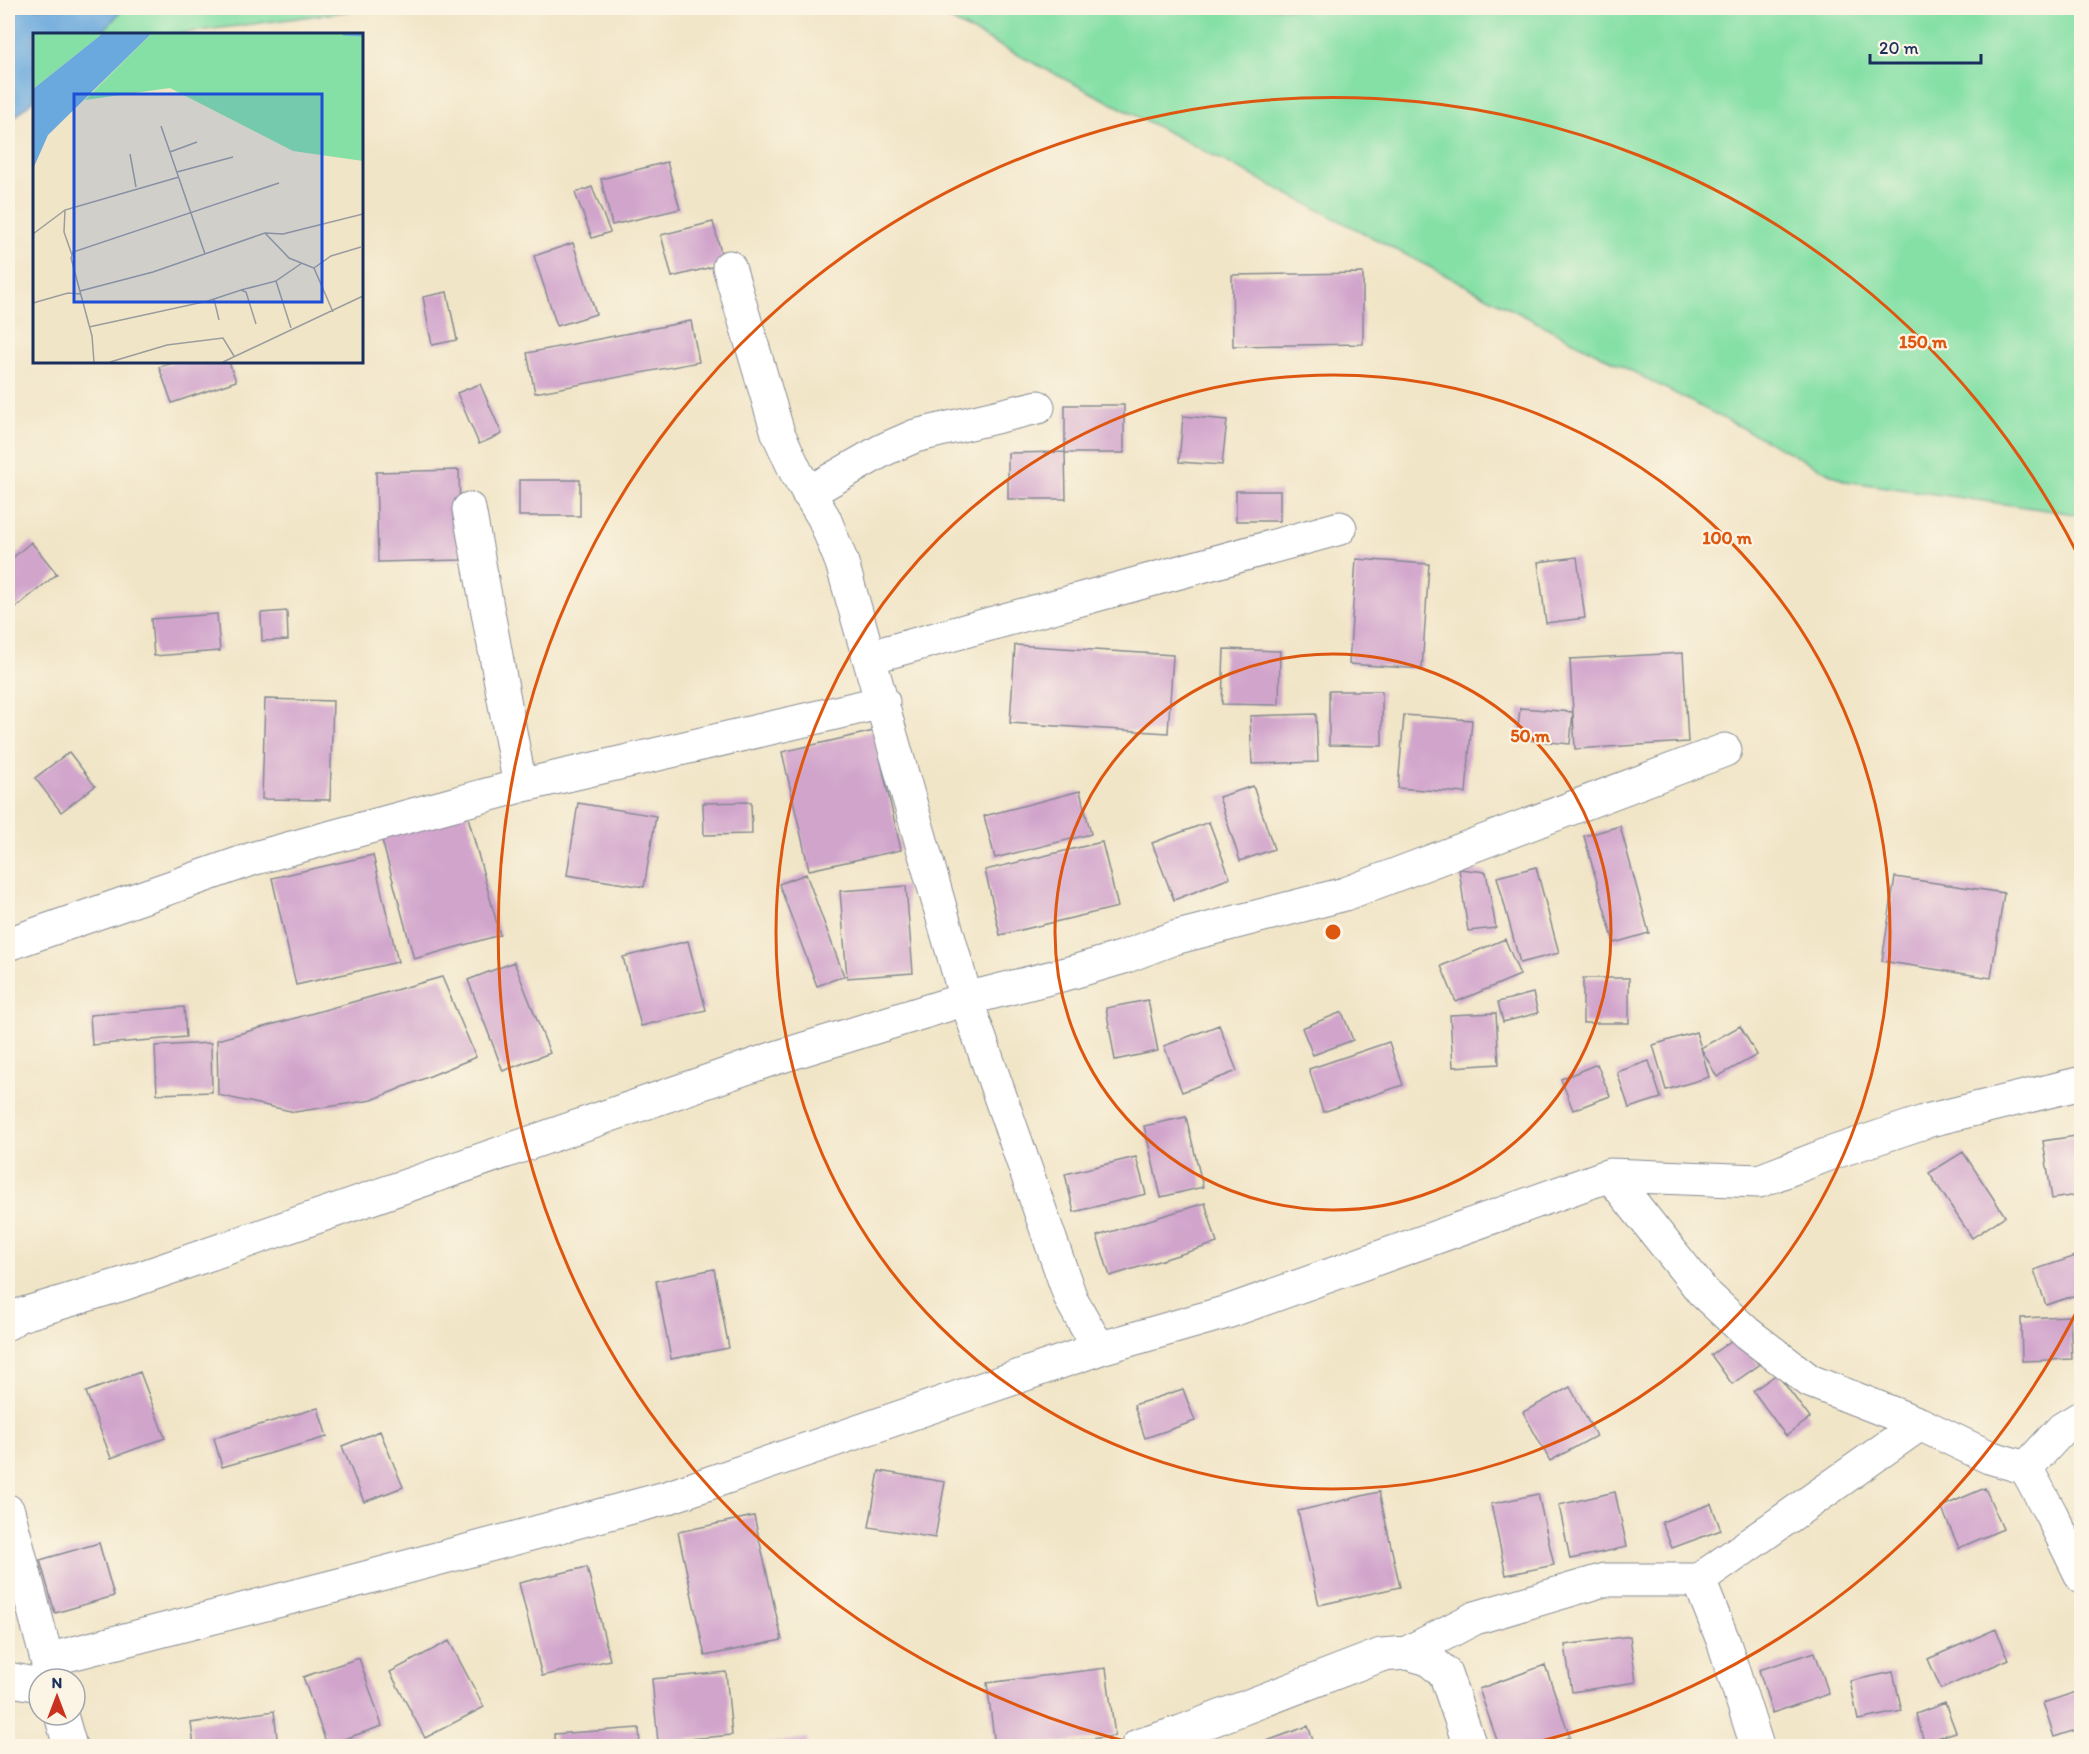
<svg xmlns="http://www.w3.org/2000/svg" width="2089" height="1754" font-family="Itim,sans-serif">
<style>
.green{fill:#85e0a6;stroke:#508882;stroke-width:1.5}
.water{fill:#6aa9dd;stroke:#426c9e;stroke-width:1.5}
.building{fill:#d1a4cc}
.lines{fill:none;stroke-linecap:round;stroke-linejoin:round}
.street-casing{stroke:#868a92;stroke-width:35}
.street{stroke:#fff;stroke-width:33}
.ring{fill:none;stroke:#de5710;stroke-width:3}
.inset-river{fill:none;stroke:#6aa9dd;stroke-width:3}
.inset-road{fill:none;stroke:#9b9c9d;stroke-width:1.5}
.view{fill:#1d4ed8;fill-opacity:0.15;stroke:#1d4ed8;stroke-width:3}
.inset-edge{fill:none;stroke:#1b2f5e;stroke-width:3}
.centre{fill:#de5710;stroke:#fcf5e5;stroke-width:3}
.ring-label{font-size:18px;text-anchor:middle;font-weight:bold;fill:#de5710;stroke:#fcf5e5;stroke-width:4.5;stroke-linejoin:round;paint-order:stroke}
</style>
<rect width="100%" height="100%" fill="#fcf5e5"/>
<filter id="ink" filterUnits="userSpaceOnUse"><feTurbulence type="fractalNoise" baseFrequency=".0167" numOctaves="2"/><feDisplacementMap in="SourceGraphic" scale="12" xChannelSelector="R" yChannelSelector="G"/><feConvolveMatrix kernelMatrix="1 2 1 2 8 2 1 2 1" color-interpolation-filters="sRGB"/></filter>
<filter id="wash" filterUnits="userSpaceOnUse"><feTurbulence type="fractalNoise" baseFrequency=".008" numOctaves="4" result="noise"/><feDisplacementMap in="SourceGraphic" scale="24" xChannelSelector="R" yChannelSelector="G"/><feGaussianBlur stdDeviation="1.35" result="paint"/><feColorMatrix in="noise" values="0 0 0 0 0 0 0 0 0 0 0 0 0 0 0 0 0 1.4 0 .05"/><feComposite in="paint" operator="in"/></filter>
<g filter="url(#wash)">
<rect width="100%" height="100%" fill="#f1e5c7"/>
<!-- green -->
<path class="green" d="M 124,8 L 373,8 L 176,34 L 100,34 Z
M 927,8 L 2081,8 L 2081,515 L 1845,481 Z"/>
<!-- water -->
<path class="water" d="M 8,8 L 124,8 L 100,34 L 34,34 L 34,99 L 8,124 Z"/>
<g id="blocks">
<!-- building -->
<path class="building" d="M 667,162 L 680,209 L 612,225 L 601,179 Z
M 592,187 L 610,232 L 592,238 L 575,193 Z
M 713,222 L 724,264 L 672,277 L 661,235 Z
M 573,243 L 596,314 L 557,326 L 534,256 Z
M 1363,273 L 1363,344 L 1233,346 L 1232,275 Z
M 447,292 L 457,340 L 432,345 L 423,297 Z
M 691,321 L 699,362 L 535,393 L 527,353 Z
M 175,362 L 229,362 L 236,381 L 172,403 L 159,367 Z
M 480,384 L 502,434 L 479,444 L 457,393 Z
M 1065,405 L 1124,405 L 1124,453 L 1065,453 L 1066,499 L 1008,499 L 1008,453 L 1065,452 Z
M 1183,416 L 1227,420 L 1222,465 L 1179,462 Z
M 459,470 L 461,560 L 378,562 L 376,472 Z
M 519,480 L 580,480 L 580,516 L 519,516 Z
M 1236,491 L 1280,491 L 1280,521 L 1236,521 Z
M 31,542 L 57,574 L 15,608 L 8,600 L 8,562 Z
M 1577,557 L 1585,618 L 1546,623 L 1538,562 Z
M 1356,559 L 1429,564 L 1422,669 L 1349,664 Z
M 287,611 L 288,640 L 262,641 L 261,613 Z
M 217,614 L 220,651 L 154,656 L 151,619 Z
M 1015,645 L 1173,655 L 1168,733 L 1010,723 Z
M 1224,649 L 1280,651 L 1279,705 L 1222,704 Z
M 1683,653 L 1688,742 L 1575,749 L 1570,659 Z
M 1329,691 L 1382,691 L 1382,746 L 1329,745 Z
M 265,699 L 333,701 L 330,800 L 262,799 Z
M 1520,708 L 1573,712 L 1570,744 L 1517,739 Z
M 1316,714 L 1318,762 L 1252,764 L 1250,716 Z
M 1404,715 L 1472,720 L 1466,793 L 1398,788 Z
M 874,731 L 901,850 L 809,870 L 782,752 Z
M 69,752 L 95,786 L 61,812 L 35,778 Z
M 1253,786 L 1274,849 L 1240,861 L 1219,797 Z
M 1080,791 L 1091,834 L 995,858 L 984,816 Z
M 751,802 L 752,834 L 704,835 L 703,803 Z
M 578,803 L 656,816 L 644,887 L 567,875 Z
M 465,806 L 500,935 L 414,959 L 379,829 Z
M 1209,822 L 1230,878 L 1174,900 L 1152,843 Z
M 1620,826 L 1649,933 L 1614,943 L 1584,836 Z
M 1102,842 L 1118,907 L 1000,935 L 985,870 Z
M 373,855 L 398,962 L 296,985 L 272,878 Z
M 1536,867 L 1559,953 L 1520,963 L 1497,877 Z
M 1459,869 L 1486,872 L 1496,928 L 1468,931 Z
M 806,874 L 844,976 L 817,986 L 779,884 Z
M 1895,877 L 2004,893 L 1991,978 L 1882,961 Z
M 906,886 L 913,973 L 847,978 L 840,891 Z
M 1505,939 L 1520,975 L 1456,1002 L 1441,966 Z
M 688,941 L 706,1010 L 641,1026 L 623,957 Z
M 514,962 L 550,1053 L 503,1071 L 468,980 Z
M 442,977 L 476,1057 L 372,1100 L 295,1112 L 218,1095 L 217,1040 Z
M 1583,978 L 1629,978 L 1629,1023 L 1583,1023 Z
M 1533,993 L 1538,1013 L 1503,1022 L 1498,1002 Z
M 1148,1000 L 1158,1051 L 1115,1060 L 1106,1008 Z
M 184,1007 L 186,1037 L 92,1045 L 90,1015 Z
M 1342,1012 L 1353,1040 L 1313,1055 L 1302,1028 Z
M 1496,1013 L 1499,1064 L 1453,1067 L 1450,1015 Z
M 1219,1025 L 1237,1071 L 1182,1092 L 1164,1046 Z
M 1740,1026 L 1757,1055 L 1717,1077 L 1701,1048 L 1709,1077 L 1666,1090 L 1653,1045 L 1696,1032 L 1701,1048 Z
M 1389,1042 L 1403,1085 L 1323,1112 L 1309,1069 Z
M 211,1043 L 212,1092 L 157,1094 L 155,1046 Z
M 1649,1061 L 1661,1098 L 1629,1108 L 1617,1072 Z
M 1597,1064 L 1610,1096 L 1573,1110 L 1561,1079 Z
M 1186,1117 L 1203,1187 L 1161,1197 L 1144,1126 Z
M 2082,1135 L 2082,1194 L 2052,1199 L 2043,1141 Z
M 1963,1152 L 2005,1216 L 1972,1238 L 1929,1173 Z
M 1136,1157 L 1146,1194 L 1074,1212 L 1065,1174 Z
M 1205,1203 L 1217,1243 L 1110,1276 L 1097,1236 Z
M 2082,1254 L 2082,1293 L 2046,1305 L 2034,1270 Z
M 714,1269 L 729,1348 L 671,1359 L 656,1281 Z
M 2070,1316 L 2072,1359 L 2022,1361 L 2021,1318 Z
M 1738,1336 L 1759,1365 L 1732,1384 L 1711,1355 Z
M 140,1372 L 165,1438 L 111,1458 L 86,1392 Z
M 1777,1374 L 1810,1418 L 1786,1436 L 1753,1391 Z
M 1570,1387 L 1596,1436 L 1550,1461 L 1523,1412 Z
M 1183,1389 L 1195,1421 L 1145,1438 L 1134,1405 Z
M 318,1408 L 327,1437 L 222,1467 L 214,1438 Z
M 380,1431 L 403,1487 L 364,1502 L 342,1446 Z
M 879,1471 L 945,1482 L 935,1538 L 869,1527 Z
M 1985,1488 L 2003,1529 L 1959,1548 L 1941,1507 Z
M 1379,1492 L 1400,1587 L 1319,1605 L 1298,1511 Z
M 1615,1492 L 1627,1547 L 1570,1559 L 1559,1505 Z
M 1538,1494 L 1554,1565 L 1506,1575 L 1491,1504 Z
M 1711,1504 L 1721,1530 L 1672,1548 L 1662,1522 Z
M 754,1516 L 782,1640 L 705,1656 L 678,1532 Z
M 99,1543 L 114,1596 L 55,1613 L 40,1560 Z
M 587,1567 L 610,1660 L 542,1676 L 519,1583 Z
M 1996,1629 L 2009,1659 L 1941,1689 L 1928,1659 Z
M 1630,1636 L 1636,1682 L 1572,1692 L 1565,1645 Z
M 449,1641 L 484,1707 L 425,1738 L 390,1672 Z
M 1815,1652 L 1829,1694 L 1772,1713 L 1759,1670 Z
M 359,1658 L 382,1726 L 327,1745 L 303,1677 Z
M 1545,1665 L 1570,1737 L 1541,1746 L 1499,1746 L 1479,1689 Z
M 1106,1668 L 1115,1736 L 1034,1746 L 995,1746 L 987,1683 Z
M 726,1672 L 732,1735 L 658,1742 L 652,1679 Z
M 1893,1672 L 1902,1711 L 1858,1720 L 1850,1681 Z
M 2082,1690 L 2082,1728 L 2054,1737 L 2043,1703 Z
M 1945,1703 L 1956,1732 L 1924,1742 L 1916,1714 Z
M 274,1711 L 278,1746 L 194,1746 L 191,1723 Z
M 1308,1726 L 1315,1746 L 1253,1746 Z
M 639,1728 L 640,1746 L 555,1746 L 554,1734 Z
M 807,1738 L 808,1746 L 756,1746 L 756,1745 Z"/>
</g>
</g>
<g filter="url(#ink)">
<use href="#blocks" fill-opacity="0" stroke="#868a92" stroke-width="1.5"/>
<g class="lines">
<!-- street casing -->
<g class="street-casing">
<path id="street" d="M 729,267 L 778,433 L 796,472 L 824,518 L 842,563 L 966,999 L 1071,1299 L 1091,1335 L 1101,1348
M 808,493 L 883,450 L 915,436 L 1038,407
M 469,509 L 520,786
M 870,657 L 1340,528
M 8,944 L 255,858 L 520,786 L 883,702
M 1610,1175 L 1703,1292 L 1747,1333 L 1810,1381 L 1920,1424 L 1989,1457 L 2026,1468 L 2051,1514 L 2082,1577
M 8,1323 L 17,1316 L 123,1284 L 772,1059 L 966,999 L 1073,972 L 1124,957 L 1174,938 L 1345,894 L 1725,750
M 2026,1468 L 2062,1429 L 2082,1417
M 8,1511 L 52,1679
M 1407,1653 L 1475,1618 L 1604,1580 L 1699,1580
M 47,1660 L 339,1585 L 666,1498 L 1101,1348 L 1227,1312 L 1610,1175 L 1759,1181 L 1829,1154 L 1930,1120 L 2082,1083
M 8,1679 L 39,1685
M 61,1715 L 70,1746
M 1138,1746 L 1181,1732 L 1381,1655 L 1407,1653 L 1428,1659 L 1445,1673 L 1470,1746
M 1757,1746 L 1724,1643 L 1699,1580 L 1920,1424"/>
</g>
<!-- street -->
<use href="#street" class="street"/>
</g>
</g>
<!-- distance rings -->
<g class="ring">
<circle cx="1333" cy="932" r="278"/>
<circle cx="1333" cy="932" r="557"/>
<path d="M2080 1305A835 835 0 0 1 1521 1746M1145 1746A835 835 0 1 1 2080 559"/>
</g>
<!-- overview -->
<g transform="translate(33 33)">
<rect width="330" height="330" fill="#f1e5c7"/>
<path d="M 0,1 L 69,1 L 0,56 ZM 118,1 L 330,1 L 330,128 L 260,118 L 137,55 L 52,67 Z" fill="#85e0a6"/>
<path d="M 69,1 L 118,1 L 15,102 L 0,136 L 0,56 Z" fill="#6aa9dd"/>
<path class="inset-river" d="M 310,1 L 330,2"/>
<path class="inset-road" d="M 128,93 L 172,221M 137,119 L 164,109M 97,121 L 103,154M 144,139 L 200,124M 232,200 L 256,225 L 281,235 L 300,279M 0,201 L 32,177M 39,222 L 31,199 L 32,177 L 146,144M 281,235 L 298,223 L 328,214M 208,257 L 243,248M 47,258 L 120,239 L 232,200 L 250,201 L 330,181M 181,266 L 186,287M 0,270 L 35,260 L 48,261M 56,294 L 175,268 L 208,257 L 213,259 L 223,291M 258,295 L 243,248 L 269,230M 61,329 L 59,303 L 38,225 L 40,219 L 246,150M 77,329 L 134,312 L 190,305 L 201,323M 190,329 L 330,263"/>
<path class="view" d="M 41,61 L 289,61 L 289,269 L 41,269 Z"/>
<rect width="330" height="330" class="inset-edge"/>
</g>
<circle cx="1333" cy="932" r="9" class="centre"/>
<g class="ring-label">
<text x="1923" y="348">150 m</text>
<text x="1727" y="544">100 m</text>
<text x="1530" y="742">50 m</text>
</g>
<!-- margin -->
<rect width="2089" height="1754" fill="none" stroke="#fcf5e5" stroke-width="30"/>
<!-- north arrow -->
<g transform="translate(57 1697)"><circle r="28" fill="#fcf5e5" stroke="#a2a6af" stroke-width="1.5"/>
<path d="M0-4.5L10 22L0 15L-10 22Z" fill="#c8321e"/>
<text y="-9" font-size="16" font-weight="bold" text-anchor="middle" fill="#1b2f5e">N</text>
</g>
<!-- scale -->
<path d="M1870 54v9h111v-9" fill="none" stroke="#1b2f5e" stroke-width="3"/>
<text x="1879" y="54" font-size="18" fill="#1b2f5e" stroke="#fcf5e5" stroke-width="4.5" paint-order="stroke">20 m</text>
</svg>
